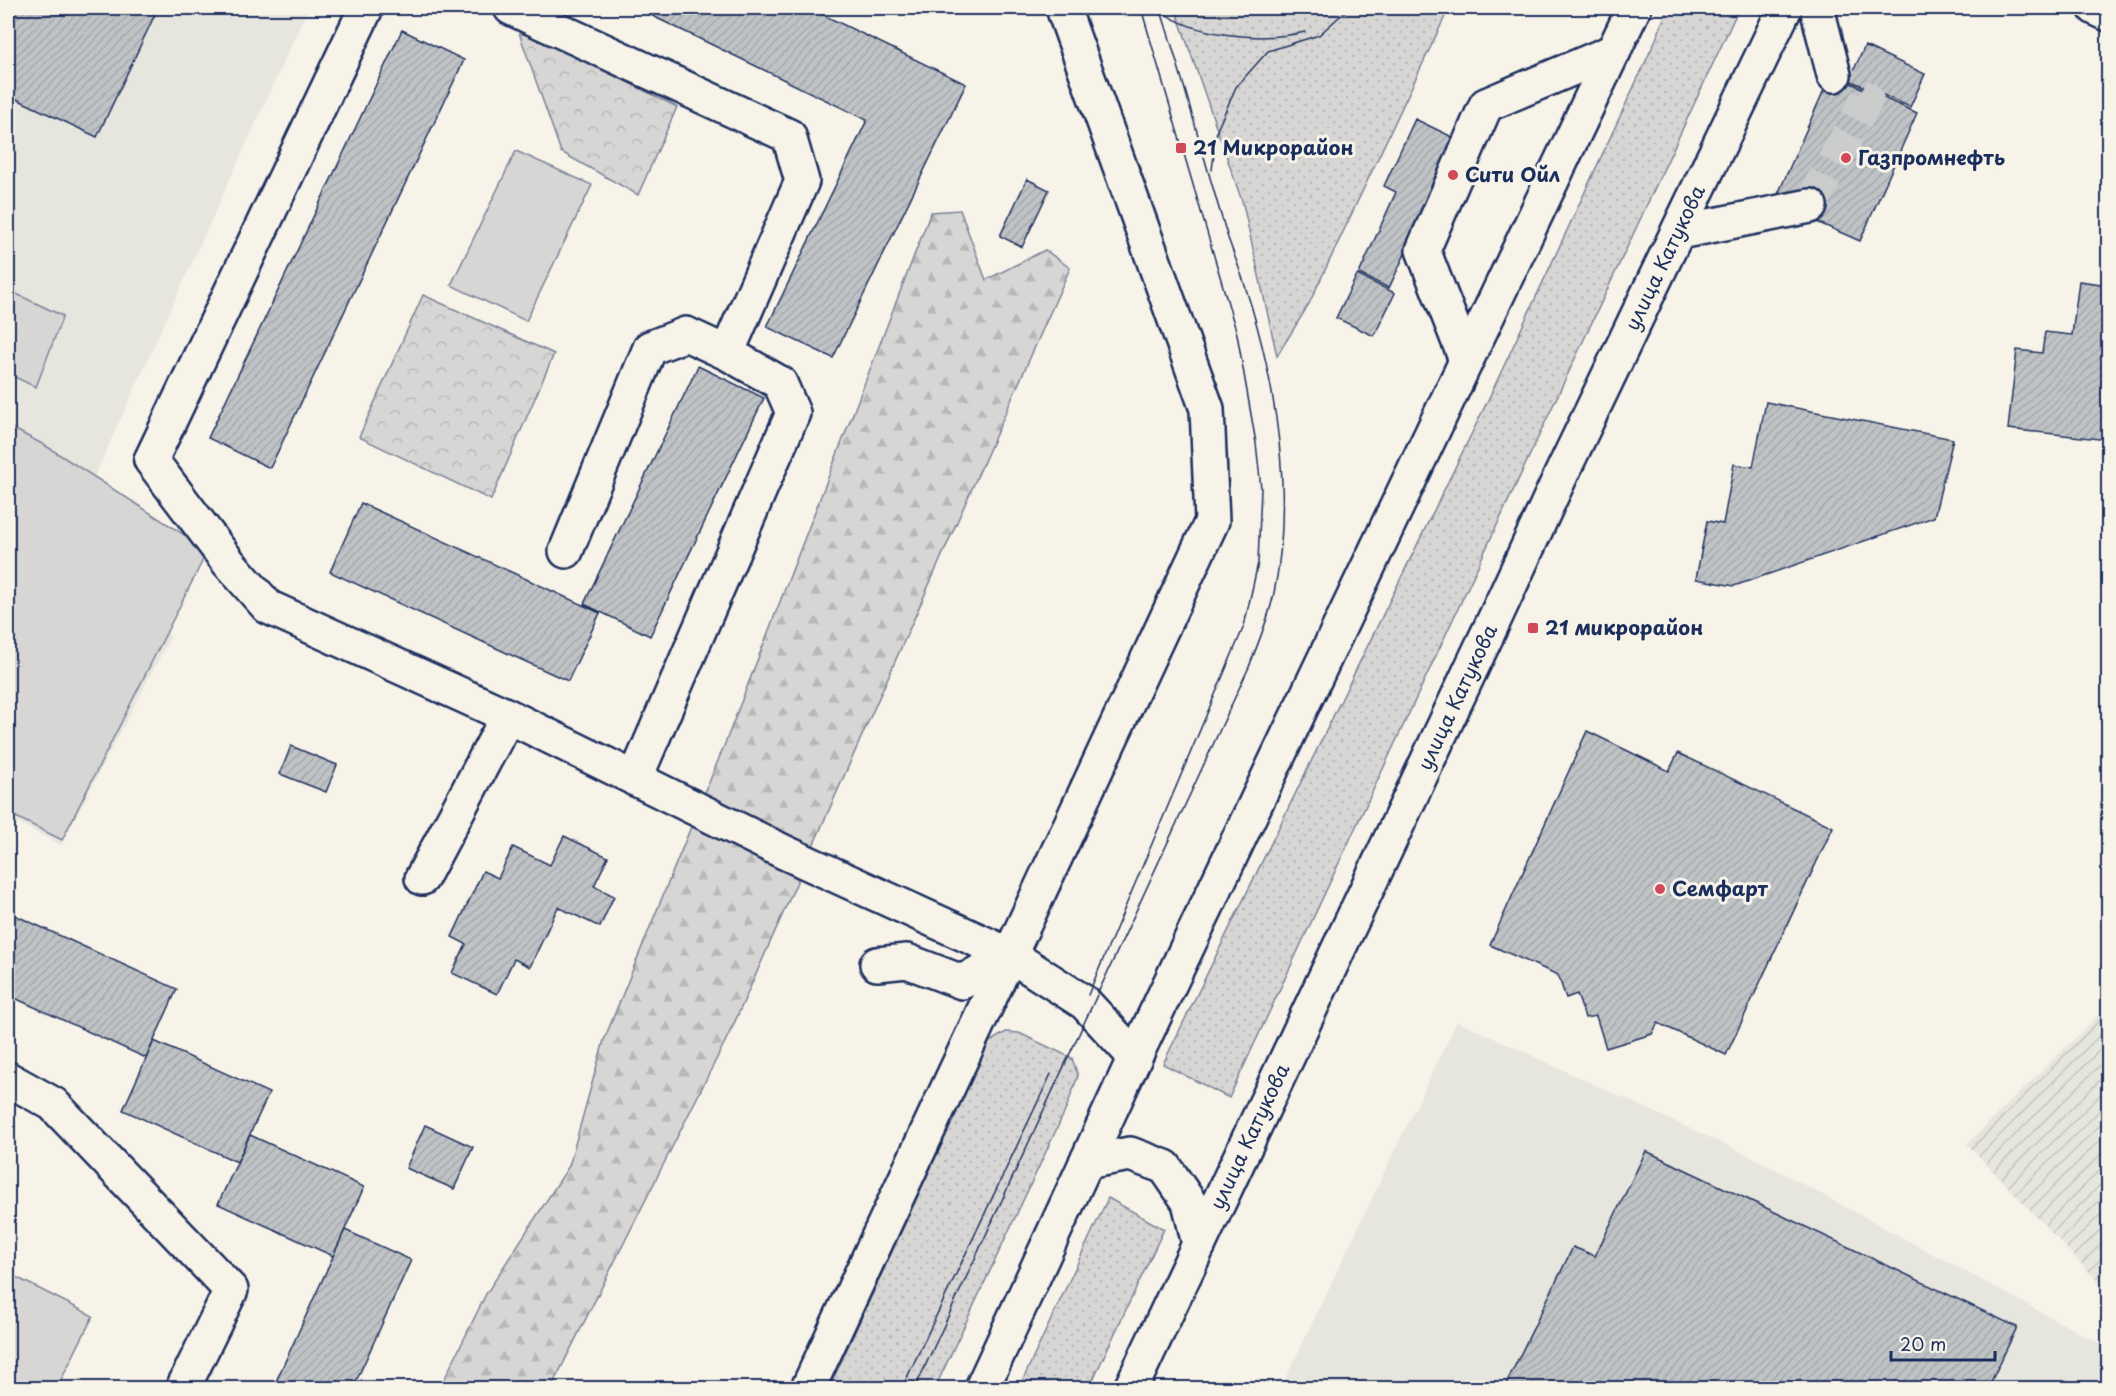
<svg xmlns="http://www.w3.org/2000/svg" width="2116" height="1396" font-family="'Playpen Sans',sans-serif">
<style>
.built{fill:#e6e5de}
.industrial{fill:url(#industrial-furrows)}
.grass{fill:url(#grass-dots);stroke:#798299;stroke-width:1.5}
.forest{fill:url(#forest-firs);stroke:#798299;stroke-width:1.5}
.park{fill:url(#park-crowns);stroke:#798299;stroke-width:1.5}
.garden{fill:#d7d6d4;stroke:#798299;stroke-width:1.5}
.building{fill:url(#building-hatch);stroke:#1b2f5e;stroke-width:1.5}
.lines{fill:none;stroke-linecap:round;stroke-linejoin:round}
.minor-tunnel{stroke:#cbcccc;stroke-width:33;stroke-dasharray:33 16;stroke-linecap:butt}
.minor-casing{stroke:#1b2f5e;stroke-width:38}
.major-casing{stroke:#1b2f5e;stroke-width:38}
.minor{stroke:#f7f3e8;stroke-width:33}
.major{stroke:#f7f3e8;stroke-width:33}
.tram{stroke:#1b2f5e;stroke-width:1.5}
.poi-dot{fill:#d1495b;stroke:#f7f3e8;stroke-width:2}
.labels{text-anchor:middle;stroke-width:6;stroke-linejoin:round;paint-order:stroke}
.poi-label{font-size:20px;font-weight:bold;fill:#1b2f5e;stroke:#f7f3e8;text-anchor:start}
.street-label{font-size:20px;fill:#1b2f5e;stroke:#f7f3e8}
</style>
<defs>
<pattern id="industrial-furrows" width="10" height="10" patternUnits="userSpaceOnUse" patternTransform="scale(1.5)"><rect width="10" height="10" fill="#e6e5de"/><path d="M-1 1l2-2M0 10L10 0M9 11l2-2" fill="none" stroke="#c5c5c1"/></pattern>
<pattern id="grass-dots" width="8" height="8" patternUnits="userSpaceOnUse" patternTransform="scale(1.5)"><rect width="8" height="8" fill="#d7d6d4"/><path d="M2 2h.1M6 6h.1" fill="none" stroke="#b8b8b8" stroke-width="1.8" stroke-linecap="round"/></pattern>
<pattern id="forest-firs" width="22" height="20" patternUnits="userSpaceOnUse" patternTransform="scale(1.5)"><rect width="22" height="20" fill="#d7d6d4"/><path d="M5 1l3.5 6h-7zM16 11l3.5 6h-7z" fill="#b8b8b8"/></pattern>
<pattern id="park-crowns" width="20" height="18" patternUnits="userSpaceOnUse" patternTransform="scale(1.5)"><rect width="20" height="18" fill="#d7d6d4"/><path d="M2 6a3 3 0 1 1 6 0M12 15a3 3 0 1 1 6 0" fill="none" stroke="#b8b8b8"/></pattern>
<pattern id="building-hatch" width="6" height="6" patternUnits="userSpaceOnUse" patternTransform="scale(1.5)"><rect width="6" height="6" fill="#c0c3c5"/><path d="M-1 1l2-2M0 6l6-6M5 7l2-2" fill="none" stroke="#a4a8ac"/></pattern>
</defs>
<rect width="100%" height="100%" fill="#f7f3e8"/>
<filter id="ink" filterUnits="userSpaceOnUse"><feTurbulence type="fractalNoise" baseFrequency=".0167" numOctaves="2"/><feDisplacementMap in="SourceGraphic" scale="12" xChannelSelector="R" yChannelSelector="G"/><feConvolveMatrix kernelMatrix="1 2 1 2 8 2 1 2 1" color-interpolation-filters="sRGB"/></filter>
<g filter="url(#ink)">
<!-- built -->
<path class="built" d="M 8,8 L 308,8 L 92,482 L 170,638 L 61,845 L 8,818 Z
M 1457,1021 L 1758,1160 L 2108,1348 L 2108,1388 L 1281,1388 Z"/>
<!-- industrial -->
<path class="industrial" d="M 2108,1006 L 2108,1292 L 1967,1144 Z"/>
<!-- grass -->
<path class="grass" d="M 1175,8 L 1449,8 L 1309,304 L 1277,356 L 1243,204 Z
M 1668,8 L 1739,8 L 1229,1098 L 1163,1064 L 1489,398 L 1656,39 Z
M 1006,1032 L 1019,1033 L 1072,1058 L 1078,1076 L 1066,1109 L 935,1388 L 829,1388 L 989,1042 Z
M 1108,1198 L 1164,1229 L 1089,1388 L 1019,1388 Z"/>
<!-- forest -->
<path class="forest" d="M 960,210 L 986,280 L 1045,250 L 1070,268 L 732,1028 L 551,1388 L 440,1388 L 486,1294 L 569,1166 L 604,1040 L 726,741 L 931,212 Z"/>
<!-- park -->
<path class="park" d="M 517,27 L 677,107 L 638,195 L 561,152 Z
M 423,295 L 554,354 L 491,500 L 359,437 Z"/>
<!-- garden -->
<path class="garden" d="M 516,151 L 592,185 L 526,321 L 451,285 Z
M 8,290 L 63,316 L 36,387 L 8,374 Z
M 8,426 L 46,446 L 208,550 L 62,840 L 8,813 Z
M 16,1277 L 93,1316 L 57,1388 L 8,1388 L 8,1295 Z"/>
<!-- building -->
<path class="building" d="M 18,8 L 158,8 L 97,137 L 8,95 L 8,31 Z
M 636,8 L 809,8 L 966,84 L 833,358 L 767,327 L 867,120 Z
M 402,30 L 464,60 L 270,468 L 208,438 Z
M 1865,46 L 1925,74 L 1910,107 L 1849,80 Z
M 1831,74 L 1917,113 L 1860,241 L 1774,203 Z
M 1415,119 L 1471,146 L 1425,211 L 1389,288 L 1359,274 L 1396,192 L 1384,186 Z
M 1027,179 L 1049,190 L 1022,247 L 1000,236 Z
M 1357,275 L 1395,293 L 1374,336 L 1336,318 Z
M 2079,281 L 2108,285 L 2108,440 L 2008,429 L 2017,350 L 2042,353 L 2045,332 L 2072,335 Z
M 698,366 L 764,398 L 650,636 L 584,604 Z
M 1766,402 L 1953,439 L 1934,517 L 1734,586 L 1696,579 L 1707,521 L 1723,524 L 1734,464 L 1753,467 Z
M 361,503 L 600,613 L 568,681 L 330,572 Z
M 1587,731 L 1669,771 L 1678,753 L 1833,827 L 1726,1055 L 1658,1023 L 1652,1034 L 1606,1048 L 1596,1016 L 1585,1018 L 1577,994 L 1566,998 L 1558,975 L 1490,945 Z
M 291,746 L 337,765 L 326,792 L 280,774 Z
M 564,836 L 608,857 L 594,886 L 614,896 L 600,927 L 558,907 L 530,967 L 514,959 L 497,994 L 452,973 L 466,944 L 452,937 L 483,871 L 498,878 L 513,847 L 550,865 Z
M 8,912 L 177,989 L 146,1058 L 8,995 Z
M 154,1041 L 269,1093 L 237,1162 L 123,1110 Z
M 425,1125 L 473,1147 L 454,1189 L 406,1168 Z
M 250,1135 L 364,1187 L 333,1256 L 218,1204 Z
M 1646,1151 L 2017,1327 L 1988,1388 L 1504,1388 L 1573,1247 L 1595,1256 Z
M 345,1230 L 411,1260 L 353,1388 L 273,1388 Z"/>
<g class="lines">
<!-- minor-tunnel -->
<path class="minor-tunnel" d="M 1810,206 L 1867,99 L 1834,75"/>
<!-- minor casing -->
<g class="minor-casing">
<path id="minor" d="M 366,8 L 151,460 L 229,563 L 268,607 L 508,716 L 784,852 L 1010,955 L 1085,1003 L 1135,1057
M 511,8 L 789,136 L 802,181 L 727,353 L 780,383 L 793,413 L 635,779
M 1817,8 L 1834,75
M 2095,8 L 2108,14
M 1679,232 L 1810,206
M 1466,360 L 1423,250 L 1486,105 L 1614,51
M 566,551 L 650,348 L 686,334 L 727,353
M 422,878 L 508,716
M 877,964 L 907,961 L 962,982 L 1010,955
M 8,1079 L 53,1104 L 231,1290 L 183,1388
M 808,1388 L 1212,521 L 1207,409 L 1063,8"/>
</g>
<!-- major casing -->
<g class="major-casing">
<g id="major">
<path d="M 1086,1162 L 1130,1154 L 1165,1167 L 1189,1202 L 1199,1244"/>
<path d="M 982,1388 L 1135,1057 L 1634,8"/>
<path id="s1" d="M 1131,1388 L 1496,616 L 1561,475 L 1785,8"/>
</g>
</g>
<!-- minor -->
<use href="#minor" class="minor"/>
<!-- major -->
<use href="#major" class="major"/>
<!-- tram -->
<path class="tram" d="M 1158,9 C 1194,37 1262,42 1305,32
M 1212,170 L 1217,130 L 1236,87 L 1268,51 L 1319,35 L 1349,8
M 1088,995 L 1244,626 L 1258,563 L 1261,488 L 1256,443 L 1237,334 L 1141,8
M 902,1388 L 1051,1074
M 915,1388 L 1249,667 C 1258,643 1269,618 1274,593 C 1294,497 1276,382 1246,289 C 1241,272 1234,255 1228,238 C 1204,162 1185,83 1160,8"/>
</g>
</g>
<!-- markers -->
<g class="poi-dot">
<rect x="1175" y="142" width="12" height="12" rx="3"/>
<circle cx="1846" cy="158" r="6"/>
<circle cx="1453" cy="175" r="6"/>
<rect x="1527" y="622" width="12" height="12" rx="3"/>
<circle cx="1660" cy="889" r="6"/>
</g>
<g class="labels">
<!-- poi labels -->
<g class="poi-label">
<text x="1193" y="155">21 Микрорайон</text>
<text x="1858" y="165">Газпромнефть</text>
<text x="1465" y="182">Сити Ойл</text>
<text x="1545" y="635">21 микрорайон</text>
<text x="1672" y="896">Семфарт</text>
</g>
<!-- street labels -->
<g class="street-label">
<text dy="7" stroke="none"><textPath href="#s1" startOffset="1250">улица Катукова</textPath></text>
<text dy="7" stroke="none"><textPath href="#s1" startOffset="764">улица Катукова</textPath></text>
<text dy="7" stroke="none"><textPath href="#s1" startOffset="278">улица Катукова</textPath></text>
</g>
</g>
<!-- margin -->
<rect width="2116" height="1396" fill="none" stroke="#f7f3e8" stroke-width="30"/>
<rect x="15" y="15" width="2086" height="1366" fill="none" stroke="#1b2f5e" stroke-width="2" filter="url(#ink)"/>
<!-- scale -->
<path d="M1891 1351v9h104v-9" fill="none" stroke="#1b2f5e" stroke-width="3"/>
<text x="1900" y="1351" font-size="18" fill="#1b2f5e" stroke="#f7f3e8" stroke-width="4.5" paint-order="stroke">20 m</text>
</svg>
